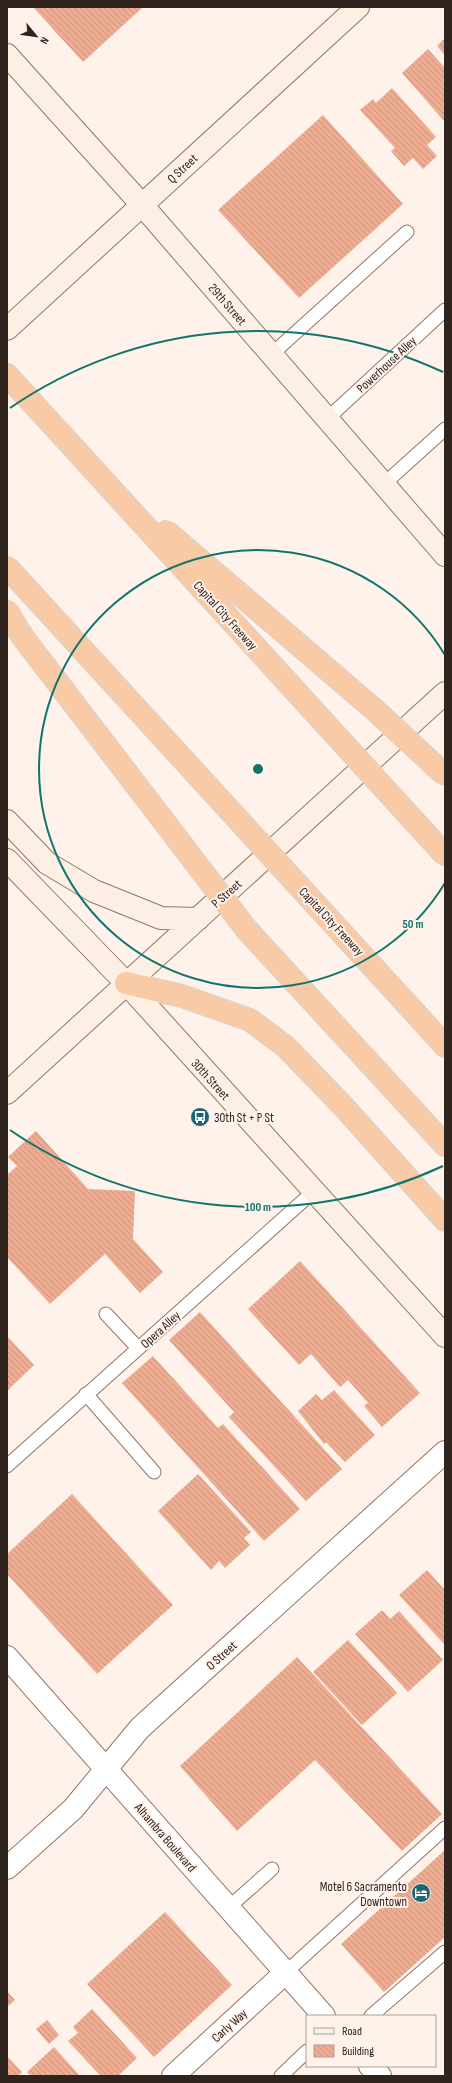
<svg xmlns="http://www.w3.org/2000/svg" width="452" height="2083" font-family="'Sofia Sans Condensed',sans-serif">
<style>
.building{fill:url(#building-back-hatch)}
.lines{fill:none;stroke-linecap:round;stroke-linejoin:round}
.service-casing{stroke:#937666;stroke-width:15}
.minor-casing{stroke:#937666;stroke-width:24}
.tertiary-casing{stroke:#937666;stroke-width:24}
.secondary-casing{stroke:#937666;stroke-width:24}
.motorway-casing{stroke:#d6d3d2;stroke-width:24}
.service{stroke:#fff;stroke-width:13}
.minor{stroke:#fff;stroke-width:22}
.tertiary{stroke:#fff;stroke-width:22}
.secondary{stroke:#fdefe4;stroke-width:22}
.motorway{stroke:#f8caa6;stroke-width:22}
.motorway-bridge-casing{stroke:#d6d3d2;stroke-width:24;stroke-linecap:butt}
.motorway-bridge{stroke:#f8caa6;stroke-width:22}
.ring{fill:none;stroke:#0f766e;stroke-width:2}
.labels{text-anchor:middle;stroke-width:4;stroke-linejoin:round;paint-order:stroke}
.street-label{font-size:13px;fill:#30241e;stroke:#fff2ea}
.poi-label{font-size:13px;fill:#30241e;stroke:#fff2ea;text-anchor:start}
.centre{fill:#0f766e;stroke:#fff2ea;stroke-width:2}
.ring-label{font-size:12px;text-anchor:middle;font-weight:bold;fill:#0f766e;stroke:#fff2ea;stroke-width:4;stroke-linejoin:round;paint-order:stroke}
</style>
<defs>
<pattern id="building-back-hatch" width="6" height="6" patternUnits="userSpaceOnUse"><rect width="6" height="6" fill="#efac90"/><path d="M-1 5l2 2M0 0l6 6M5-1l2 2" fill="none" stroke="#cd947c"/></pattern>
</defs>
<rect width="100%" height="100%" fill="#fff2ea"/>
<!-- building -->
<path class="building" d="M 33,7 L 143,7 L 83,62 Z
M 445,38 L 445,55 L 437,46 Z
M 428,49 L 445,68 L 445,122 L 402,73 Z
M 392,88 L 436,137 L 427,145 L 437,156 L 423,169 L 413,158 L 404,166 L 391,151 L 395,148 L 360,110 L 373,99 L 376,103 Z
M 323,115 L 403,204 L 299,298 L 218,210 Z
M 36,1131 L 88,1189 L 135,1191 L 133,1239 L 163,1272 L 140,1293 L 105,1254 L 50,1304 L 7,1257 L 7,1175 L 17,1166 L 8,1157 Z
M 300,1261 L 420,1393 L 382,1427 L 364,1406 L 368,1403 L 348,1380 L 340,1387 L 311,1354 L 299,1365 L 248,1309 Z
M 200,1312 L 342,1469 L 306,1501 L 229,1417 L 234,1412 L 169,1340 Z
M 7,1336 L 34,1365 L 7,1391 Z
M 153,1356 L 218,1428 L 223,1424 L 300,1509 L 264,1541 L 122,1383 Z
M 334,1390 L 375,1435 L 345,1462 L 326,1442 L 324,1444 L 298,1411 L 316,1394 L 322,1400 Z
M 198,1474 L 251,1532 L 244,1538 L 250,1545 L 225,1568 L 219,1561 L 211,1570 L 158,1511 Z
M 72,1494 L 173,1605 L 97,1674 L 7,1574 L 7,1554 Z
M 427,1570 L 445,1590 L 444,1644 L 399,1595 Z
M 382,1610 L 390,1619 L 399,1611 L 443,1660 L 408,1692 L 355,1634 Z
M 348,1640 L 397,1693 L 362,1725 L 313,1672 Z
M 297,1657 L 442,1814 L 402,1851 L 315,1760 L 237,1831 L 180,1766 Z
M 445,1850 L 445,1937 L 384,1992 L 341,1944 Z
M 165,1912 L 232,1985 L 154,2057 L 87,1984 Z
M 7,1991 L 15,2000 L 7,2007 Z
M 92,2009 L 137,2058 L 118,2076 L 101,2076 L 68,2041 L 78,2033 L 73,2027 Z
M 47,2020 L 59,2035 L 49,2044 L 36,2029 Z
M 54,2047 L 80,2076 L 31,2076 L 27,2072 Z
M 7,2056 L 22,2072 L 18,2076 L 7,2076 Z"/>
<g class="lines">
<!-- service casing -->
<g class="service-casing">
<path id="service" d="M 272,354 L 407,232
M 327,419 L 445,310
M 384,484 L 445,429
M 106,1314 L 138,1348
M 86,1394 L 154,1472
M 7,1466 L 313,1192
M 228,1908 L 272,1869
M 285,1973 L 445,1828
M 371,2016 L 445,1952
M 281,2076 L 307,2051"/>
</g>
<!-- minor casing -->
<g class="minor-casing">
<path id="minor" d="M 7,1868 L 73,1809 L 140,1728 L 445,1452
M 173,2076 L 285,1973"/>
</g>
<!-- tertiary casing -->
<g class="tertiary-casing">
<path id="tertiary" d="M 7,1657 L 324,2016
M 370,2066 L 380,2076"/>
</g>
<!-- secondary casing -->
<g class="secondary-casing">
<path id="secondary" d="M 7,55 L 143,206 L 445,555
M 7,329 L 358,7
M 7,821 L 47,863 L 94,891 L 161,918 L 198,919
M 7,860 L 126,983 L 445,1336
M 7,1093 L 445,693"/>
</g>
<!-- motorway casing -->
<g class="motorway-casing">
<path id="motorway" d="M 7,375 L 92,468
M 247,930 L 445,1145
M 126,983 L 182,996 L 250,1020 L 286,1047 L 343,1106 L 445,1220
M 416,1014 L 445,1046"/>
</g>
<!-- service -->
<use href="#service" class="service"/>
<!-- minor -->
<use href="#minor" class="minor"/>
<!-- tertiary -->
<use href="#tertiary" class="tertiary"/>
<!-- secondary -->
<use href="#secondary" class="secondary"/>
<!-- motorway -->
<use href="#motorway" class="motorway"/>
<!-- motorway-bridge casing -->
<g class="motorway-bridge-casing">
<path id="motorway-bridge" d="M 92,468 L 445,855
M 166,531 L 376,711 L 445,775
M 7,567 L 416,1014
M 7,611 L 22,636 L 247,930"/>
</g>
<!-- motorway-bridge -->
<use href="#motorway-bridge" class="motorway-bridge"/>
</g>
<!-- distance rings -->
<g class="ring">
<path d="M445 883A219 219 0 1 1 445 655"/>
<path d="M443 1166A438 438 0 0 1 10 1130M10 408A438 438 0 0 1 443 372"/>
</g>
<!-- icons -->
<defs>
<g id="bus-disc" transform="scale(1)"><circle r="9.5" fill="#206576" stroke="#fff2ea"/><path d="M-5-6H5V4H4V6H2V4H-2V6H-4V4H-5ZM-3.5-4V0h7V-4ZM-3.5 1.2v1.5H-2V1.2ZM2 1.2v1.5H3.5V1.2Z" fill="#fff"/></g>
<g id="hotel-disc" transform="scale(1)"><circle r="9.5" fill="#206576" stroke="#fff2ea"/><path d="M-6-4.5h1.5V1H6V5H4.5V3h-9V5H-6ZM-4 0a1.8 1.8 0 1 1 3.6 0ZM.5 0V-2.5h3Q6-2.5 6 0Z" fill="#fff"/></g>
</defs>
<g fill-rule="evenodd">
<use href="#bus-disc" x="200" y="1117"/>
<use href="#hotel-disc" x="421" y="1893"/>
</g>
<g class="labels">
<!-- street labels -->
<g class="street-label">
<text transform="translate(182 168) rotate(-43)" y="5">Q Street</text>
<text transform="translate(228 304) rotate(49)" y="5">29th Street</text>
<text transform="translate(386 364) rotate(-43)" y="5">Powerhouse Alley</text>
<text transform="translate(226 615) rotate(48)" y="5">Capital City Freeway</text>
<text transform="translate(226 893) rotate(-42)" y="5">P Street</text>
<text transform="translate(332 921) rotate(47)" y="5">Capital City Freeway</text>
<text transform="translate(211 1079) rotate(48)" y="5">30th Street</text>
<text transform="translate(160 1329) rotate(-42)" y="5">Opera Alley</text>
<text transform="translate(221 1655) rotate(-42)" y="5">O Street</text>
<text transform="translate(166 1837) rotate(49)" y="5">Alhambra Boulevard</text>
<text transform="translate(229 2025) rotate(-42)" y="5">Carly Way</text>
</g>
<!-- poi labels -->
<g class="poi-label">
<text x="214" y="1122">30th St + P St</text>
<text x="407" y="1891" text-anchor="end">Motel 6 Sacramento<tspan x="407" dy="15">Downtown</tspan></text>
</g>
</g>
<circle cx="258" cy="769" r="6" class="centre"/>
<g class="ring-label">
<text x="413" y="928">50 m</text>
<text x="258" y="1211">100 m</text>
</g>
<!-- border -->
<rect width="452" height="2083" fill="none" stroke="#30241e" stroke-width="16"/>
<!-- legend -->
<rect x="306" y="2015" width="130" height="52" fill="#fff2ea" stroke="#aca098"/>
<rect x="314" y="2028" width="20" height="6" fill="#fdefe4" stroke="#aca098"/>
<text x="342" y="2035" font-size="12" fill="#30241e">Road</text>
<rect x="314" y="2045" width="20" height="12" fill="url(#building-back-hatch)" stroke="#aca098"/>
<text x="342" y="2055" font-size="12" fill="#30241e">Building</text>
<!-- north arrow -->
<g transform="translate(36 36) rotate(119)" stroke="#fff2ea" stroke-width="3" paint-order="stroke">
<path d="M0-3L7 15L0 10L-7 15Z" fill="#30241e"/>
<text y="-6" font-size="11" font-weight="bold" text-anchor="middle" fill="#30241e">N</text>
</g>
</svg>
